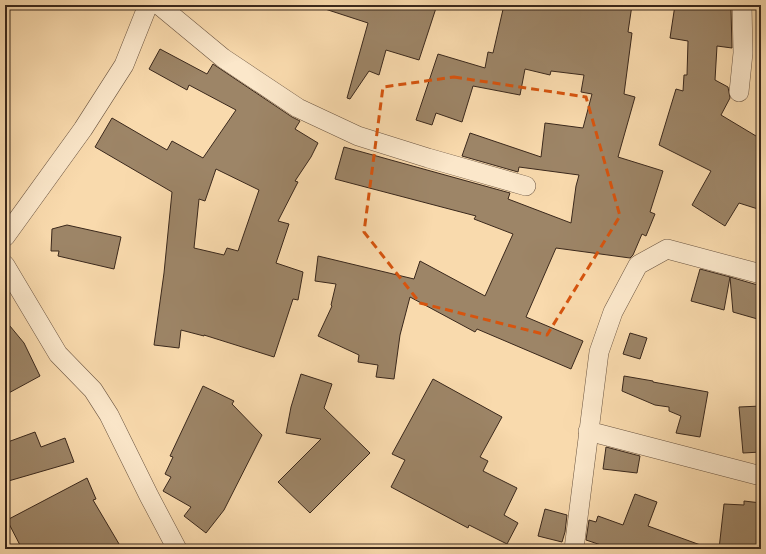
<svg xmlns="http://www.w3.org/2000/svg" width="766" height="554" font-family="'IM FELL Double Pica',serif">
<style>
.building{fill:#9d8567;stroke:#3a281c;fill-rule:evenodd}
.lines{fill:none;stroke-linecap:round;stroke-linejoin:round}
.street-casing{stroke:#6a5440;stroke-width:20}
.street{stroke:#fbe7ca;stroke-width:19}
.marked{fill:none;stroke:#d7540e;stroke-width:3;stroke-dasharray:8 5;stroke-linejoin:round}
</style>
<rect width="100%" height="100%" fill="#f9daad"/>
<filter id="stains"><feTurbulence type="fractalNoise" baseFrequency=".005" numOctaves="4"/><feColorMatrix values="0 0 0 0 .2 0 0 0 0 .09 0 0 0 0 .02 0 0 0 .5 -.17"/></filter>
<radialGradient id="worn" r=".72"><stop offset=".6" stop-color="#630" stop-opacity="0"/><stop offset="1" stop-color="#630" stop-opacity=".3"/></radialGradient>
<!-- building -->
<path class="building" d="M 323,5 L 437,5 L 419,60 L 386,50 L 379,75 L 369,71 L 350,99 L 347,98 L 368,23 L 322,8 Z
M 504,5 L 632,5 L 628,32 L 632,33 L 624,94 L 635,97 L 618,157 L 663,171 L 650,212 L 655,214 L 646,236 L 642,234 L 633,255 L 630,258 L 556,248 L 526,317 L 583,341 L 571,369 L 477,329 L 475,332 L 410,297 L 400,335 L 394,379 L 376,377 L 378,365 L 358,362 L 359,355 L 318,336 L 332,306 L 331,305 L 336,284 L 315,281 L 318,256 L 414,279 L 420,261 L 485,296 L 513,234 L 474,219 L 476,216 L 335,179 L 344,147 L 510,193 L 508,199 L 571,223 L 576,186 L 579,175 L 519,167 L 518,172 L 462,156 L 470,133 L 541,157 L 545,123 L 583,128 L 592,94 L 581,92 L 584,75 L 551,71 L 550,75 L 525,69 L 520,95 L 473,86 L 462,122 L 436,113 L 432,125 L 416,120 L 438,54 L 485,68 L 488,52 L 493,53 Z
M 675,5 L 707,5 L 731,9 L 732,48 L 717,46 L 715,80 L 728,87 L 730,98 L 721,115 L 761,139 L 761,210 L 739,203 L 725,226 L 692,205 L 711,171 L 659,145 L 676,89 L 683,91 L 684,75 L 687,75 L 688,41 L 670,38 Z
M 160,49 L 207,74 L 213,64 L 292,117 L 300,121 L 295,129 L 318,143 L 311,157 L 295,181 L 298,182 L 278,221 L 289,224 L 276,263 L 303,272 L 298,300 L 293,299 L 274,357 L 204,335 L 204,336 L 181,330 L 179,348 L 154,345 L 164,273 L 172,192 L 95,147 L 112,118 L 167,150 L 172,141 L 203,158 L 236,110 L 189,85 L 187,90 L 149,69 ZM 216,169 L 259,190 L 238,251 L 227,248 L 224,255 L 194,248 L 199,199 L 205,201 Z
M 67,225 L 121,237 L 114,269 L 58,256 L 59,251 L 51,251 L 52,229 Z
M 700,269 L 730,277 L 724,310 L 691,301 Z
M 730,277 L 761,286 L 761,320 L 733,312 Z
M 5,320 L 24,343 L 40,376 L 5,395 Z
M 630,333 L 647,338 L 640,359 L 623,354 Z
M 301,374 L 332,384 L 324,408 L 370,453 L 310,513 L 278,482 L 321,439 L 286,433 L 291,407 Z
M 624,376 L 653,381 L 653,382 L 708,392 L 700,437 L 676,433 L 681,416 L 669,411 L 669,407 L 655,405 L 622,391 Z
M 433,379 L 502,417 L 480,457 L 488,461 L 483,471 L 517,488 L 504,515 L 518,523 L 507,544 L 469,525 L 468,528 L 391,487 L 405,460 L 392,454 Z
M 203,386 L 234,401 L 232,404 L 262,435 L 224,510 L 206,533 L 184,516 L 191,507 L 163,491 L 171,477 L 165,474 L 173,457 L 170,456 Z
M 761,406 L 761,452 L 743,453 L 739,407 Z
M 35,432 L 41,447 L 65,438 L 74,462 L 5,482 L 5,443 Z
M 606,447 L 640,456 L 637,473 L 603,469 Z
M 87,478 L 96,499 L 93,500 L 122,549 L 22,549 L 7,520 Z
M 635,494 L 657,502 L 648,526 L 706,547 L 706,549 L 613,549 L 586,540 L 589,520 L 596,522 L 598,516 L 623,525 Z
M 744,501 L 761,503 L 761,549 L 719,549 L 724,504 L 744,505 Z
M 545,509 L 567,515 L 565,532 L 562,542 L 538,536 Z"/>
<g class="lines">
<!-- street casing -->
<g class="street-casing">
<path id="street" d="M 159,5 L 223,58 L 298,108 L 358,136 L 428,158 L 526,186
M 739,92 L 743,53 L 742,5
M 5,237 L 83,129 L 124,65 L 148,5
M 5,265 L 58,354 L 93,390 L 109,415 L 149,496 L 177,549
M 588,431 L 761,476
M 574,549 L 599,352 L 613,312 L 638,265 L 667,249 L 761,274"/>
</g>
<!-- street -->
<use href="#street" class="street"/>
</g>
<!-- marked area -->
<path class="marked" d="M 454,77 L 586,97 L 620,216 L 547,335 L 420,303 L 364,232 L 383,87 Z"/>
<!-- margin -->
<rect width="766" height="554" fill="none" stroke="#f9daad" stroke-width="20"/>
<rect x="6" y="6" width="754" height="542" fill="none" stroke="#3a281c" stroke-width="2"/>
<rect x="10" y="10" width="746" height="534" fill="none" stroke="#3a281c"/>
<rect width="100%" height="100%" filter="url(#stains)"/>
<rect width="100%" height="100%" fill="url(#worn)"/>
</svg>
